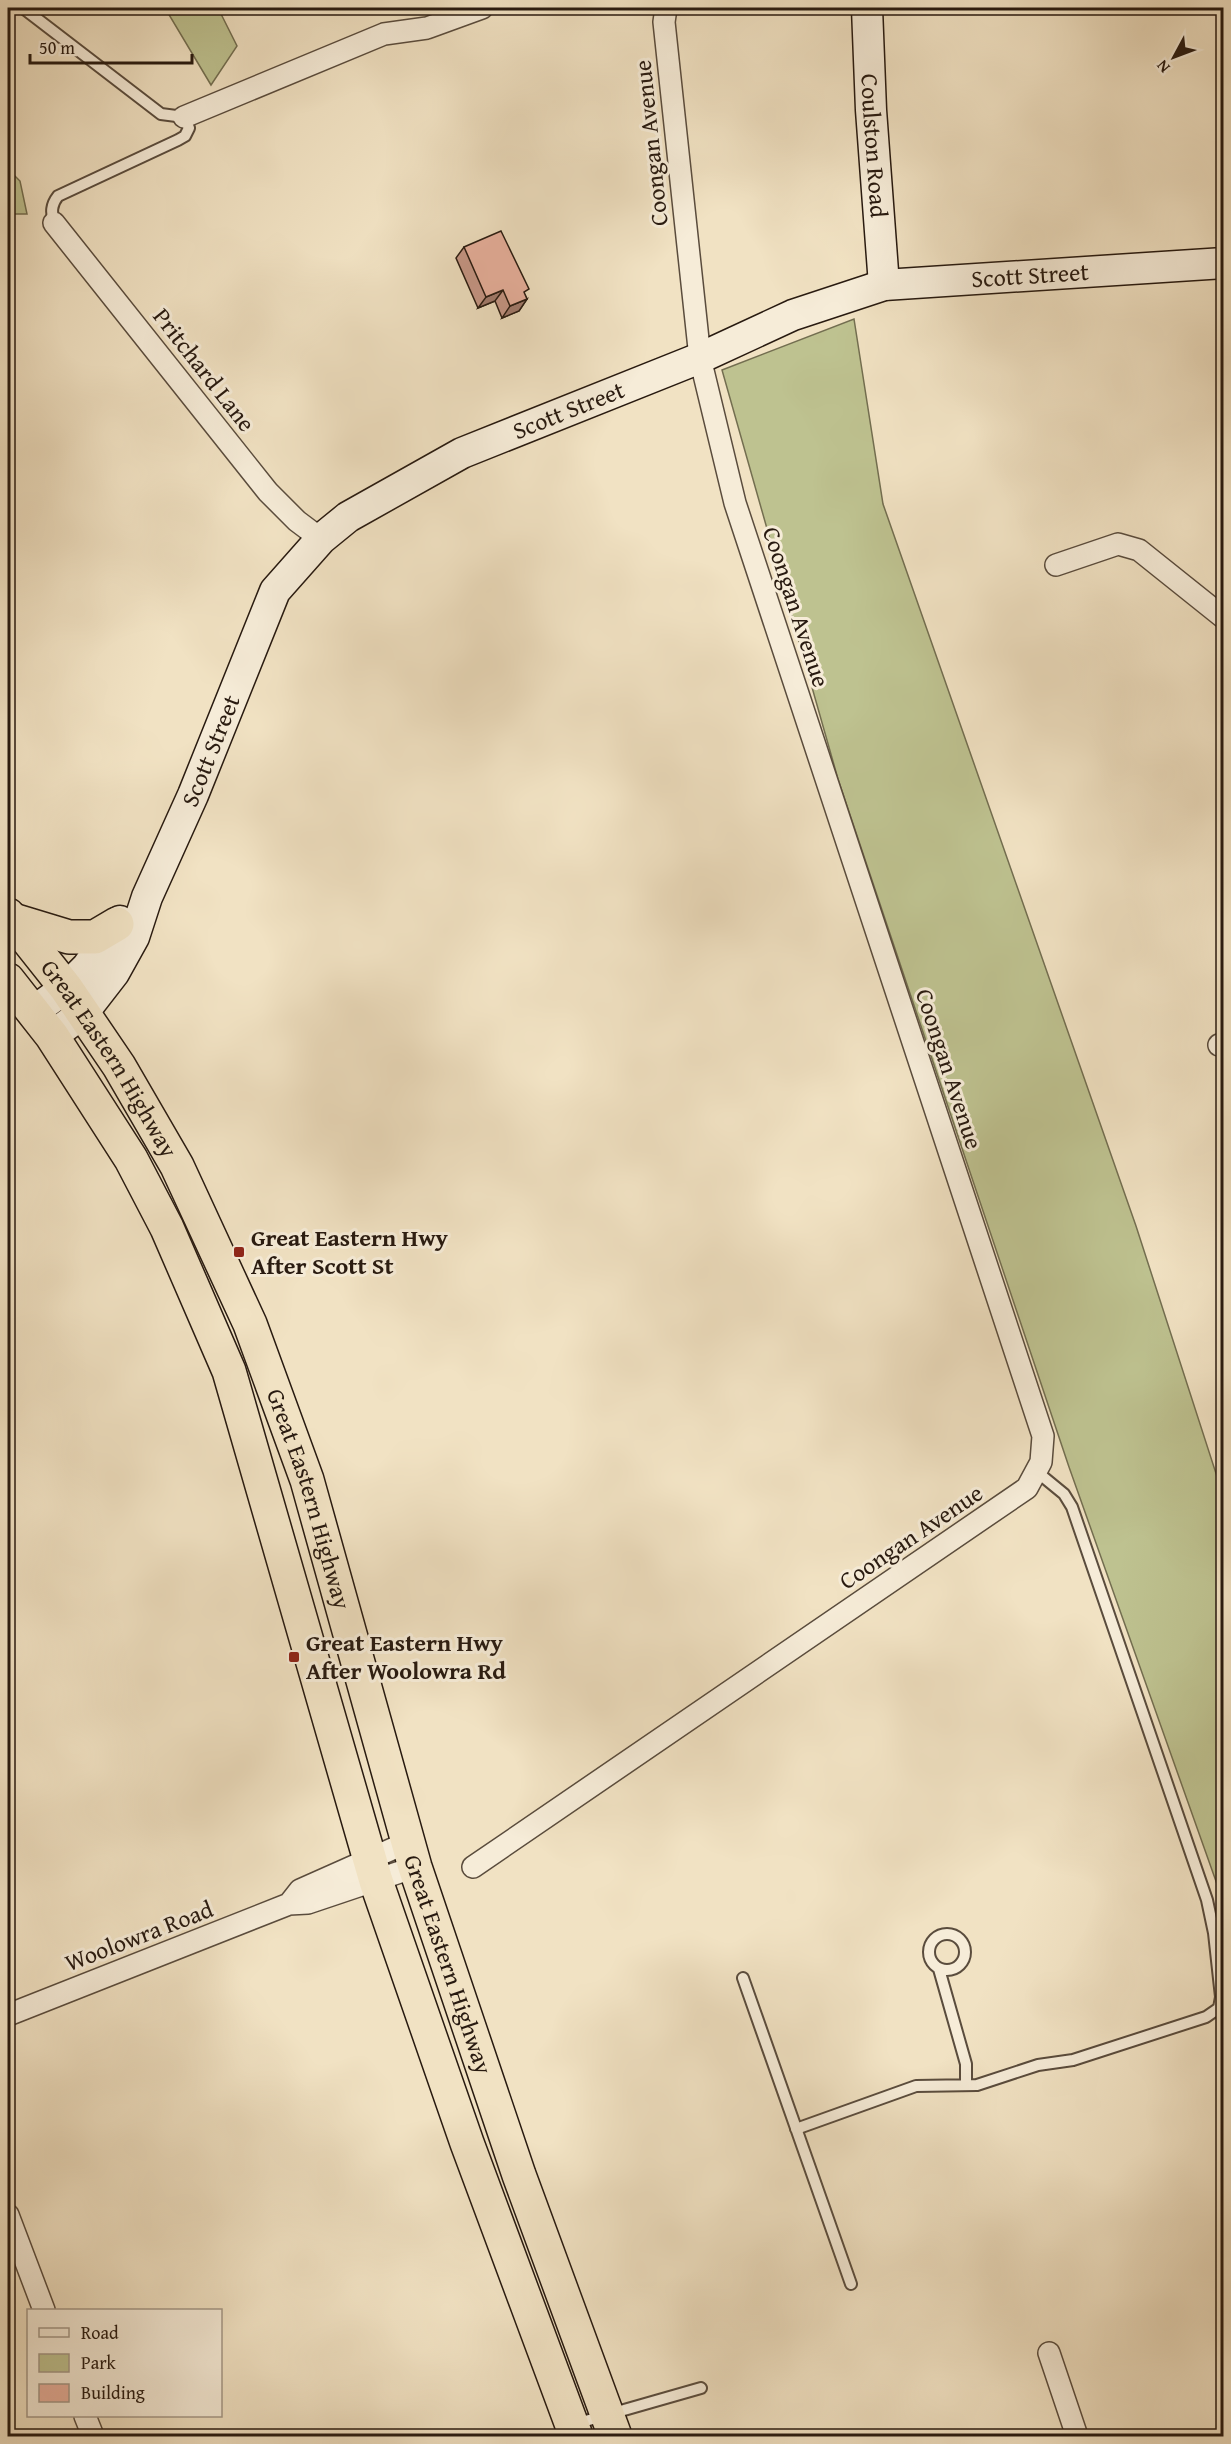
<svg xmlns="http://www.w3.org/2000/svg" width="1231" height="2444" font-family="'Gentium Book Plus',serif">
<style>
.green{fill:#bec290;stroke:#736e50;stroke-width:1.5}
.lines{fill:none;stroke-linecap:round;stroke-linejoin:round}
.lane-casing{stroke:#5a4c3d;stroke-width:14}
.street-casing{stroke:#5a4c3d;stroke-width:24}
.secondary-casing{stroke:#281a10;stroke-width:33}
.highway-casing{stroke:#281a10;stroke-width:36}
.lane{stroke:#f6ecd8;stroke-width:10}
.street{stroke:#f6ecd8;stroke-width:21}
.secondary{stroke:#f6ecd8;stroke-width:30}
.highway{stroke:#f1e2c3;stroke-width:33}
.wall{fill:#c89888;stroke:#281a10;stroke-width:1.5}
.shaded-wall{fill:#a37c6f;stroke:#281a10;stroke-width:1.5}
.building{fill:#e9b19e;stroke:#281a10;stroke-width:1.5}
.poi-dot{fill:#8f2418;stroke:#f6ecd8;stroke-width:2}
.labels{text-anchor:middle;stroke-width:6;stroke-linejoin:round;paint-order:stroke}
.street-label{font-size:24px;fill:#281a10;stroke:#f6ecd8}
.poi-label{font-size:24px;font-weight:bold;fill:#281a10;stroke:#f6ecd8;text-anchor:start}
</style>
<rect width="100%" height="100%" fill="#f1e2c3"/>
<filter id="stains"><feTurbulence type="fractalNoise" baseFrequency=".00333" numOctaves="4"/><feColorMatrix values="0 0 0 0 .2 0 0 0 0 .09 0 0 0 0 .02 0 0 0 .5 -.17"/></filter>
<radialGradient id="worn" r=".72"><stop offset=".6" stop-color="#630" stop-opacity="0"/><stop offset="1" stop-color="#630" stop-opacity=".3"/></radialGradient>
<!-- green -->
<path class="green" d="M 165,8 L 218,8 L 237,46 L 211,85 Z
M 8,169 L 20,181 L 27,214 L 8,214 Z
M 854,319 L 883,504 L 1136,1226 L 1223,1495 L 1223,1901 L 1069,1467 L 838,779 L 722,370 Z"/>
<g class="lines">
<!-- lane casing -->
<g class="lane-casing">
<path id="lane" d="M 23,8 L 161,114 L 184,117 L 189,128 L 185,136 L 178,140 L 58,196 C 51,205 51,212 54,223
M929 1952a18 18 0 1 1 36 0a18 18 0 1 1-36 0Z
M 939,1969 L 966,2064 L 966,2085
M 743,1978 L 851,2284
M 796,2129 L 916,2086 L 977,2085 L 1038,2065 L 1073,2060 L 1206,2017 L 1219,2008 L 1221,1997 L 1214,1933 L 1207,1900 L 1072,1507 L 1064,1494 L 1036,1471
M 575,2424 L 701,2388"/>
</g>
<!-- street casing -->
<g class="street-casing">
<path id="street" d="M 184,117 L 384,34 L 427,28 L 482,8
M 54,223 L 268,492 L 297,521 L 321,539
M 1056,565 L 1118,544 L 1139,550 L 1224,618
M 1219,1045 L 1224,1043
M 473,1867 L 1027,1488 L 1041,1462 L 1043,1436 L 735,503 L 700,358 L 664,22 L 666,8
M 289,1904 L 300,1890 L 408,1842
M 8,2015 L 289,1904 L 308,1903 L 415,1867
M 8,2215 L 44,2310
M 1049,2353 L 1077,2436
M 85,2416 L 93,2436"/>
</g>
<!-- secondary casing -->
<g class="secondary-casing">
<g id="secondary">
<path id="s1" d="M 867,8 L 871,110 L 884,285"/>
<path d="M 34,1011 L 66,988 L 87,967 L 120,921"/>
<path id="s2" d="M 52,1036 L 83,1013 L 114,973 L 134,937 L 147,897 L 193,795 L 275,591 L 321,539 L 348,517 L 462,453 L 700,358 L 793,315 L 884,285 L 1224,263"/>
</g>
</g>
<!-- highway casing -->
<g class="highway-casing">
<g id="highway">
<path id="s3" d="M 8,915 L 66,988 L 119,1066 L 177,1166 L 250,1324 L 307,1480 L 415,1867 L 519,2175 L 615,2436"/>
<path d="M 13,920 L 69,937 L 95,937 L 117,924"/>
<path d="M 8,980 L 52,1036 L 131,1159 L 167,1228 L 229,1371 L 376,1881 L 467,2143 L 576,2436"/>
</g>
</g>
<!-- lane -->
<use href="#lane" class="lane"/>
<!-- street -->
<use href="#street" class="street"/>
<!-- secondary -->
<use href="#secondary" class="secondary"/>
<!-- highway -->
<use href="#highway" class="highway"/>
</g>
<!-- wall -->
<path class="wall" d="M 1214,8 L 1224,8 L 1224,18 Z
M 464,247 L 525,295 L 527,299 L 519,311 L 502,318 L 495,301 L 478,308 L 456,258 Z"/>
<!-- shaded-wall -->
<path class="shaded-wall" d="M 503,290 L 495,301 L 478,308 L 486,297 Z
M 527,299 L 519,311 L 502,318 L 510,306 Z"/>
<!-- building -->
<path class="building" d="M 501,231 L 529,289 L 524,292 L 527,299 L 510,306 L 503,290 L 486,297 L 464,247 Z"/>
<!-- markers -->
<g class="poi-dot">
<rect x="233" y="1246" width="12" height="12" rx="3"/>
<rect x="288" y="1651" width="12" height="12" rx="3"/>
</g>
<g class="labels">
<!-- street labels -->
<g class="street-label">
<text transform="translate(651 143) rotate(-96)" y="8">Coongan Avenue</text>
<text dy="8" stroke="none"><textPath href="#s1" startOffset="138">Coulston Road</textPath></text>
<text dy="8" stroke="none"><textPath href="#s2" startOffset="1340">Scott Street</textPath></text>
<text transform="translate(204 370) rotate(52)" y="8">Pritchard Lane</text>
<text dy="8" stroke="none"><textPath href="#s2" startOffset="854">Scott Street</textPath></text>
<text transform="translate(796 607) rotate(72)" y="8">Coongan Avenue</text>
<text dy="8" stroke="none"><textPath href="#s2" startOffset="332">Scott Street</textPath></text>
<text dy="8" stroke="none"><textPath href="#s3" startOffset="176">Great Eastern Highway</textPath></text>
<text transform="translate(949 1069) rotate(72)" y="8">Coongan Avenue</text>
<text dy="8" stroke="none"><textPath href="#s3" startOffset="662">Great Eastern Highway</textPath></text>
<text transform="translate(911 1537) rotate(-34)" y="8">Coongan Avenue</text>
<text transform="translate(139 1936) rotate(-21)" y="8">Woolowra Road</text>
<text dy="8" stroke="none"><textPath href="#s3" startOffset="1148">Great Eastern Highway</textPath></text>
</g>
<!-- poi labels -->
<g class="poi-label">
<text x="251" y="1246">Great Eastern Hwy<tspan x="251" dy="28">After Scott St</tspan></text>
<text x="306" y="1651">Great Eastern Hwy<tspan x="306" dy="28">After Woolowra Rd</tspan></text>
</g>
</g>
<!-- margin -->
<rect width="1231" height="2444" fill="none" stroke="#f1e2c3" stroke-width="30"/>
<rect x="9" y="9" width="1213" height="2426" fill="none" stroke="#281a10" stroke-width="3"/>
<rect x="15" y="15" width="1201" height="2414" fill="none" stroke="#281a10" stroke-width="1.5"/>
<!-- legend -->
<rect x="27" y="2309" width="195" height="108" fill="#f6ecd8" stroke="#a49888" stroke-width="1.5"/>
<rect x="39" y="2328" width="30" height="9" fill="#f6ecd8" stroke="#a49888" stroke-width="1.5"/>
<text x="81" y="2339" font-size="18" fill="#281a10">Road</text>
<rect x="39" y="2354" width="30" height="18" fill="#bec290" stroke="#a49888" stroke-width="1.5"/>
<text x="81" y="2369" font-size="18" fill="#281a10">Park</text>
<rect x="39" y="2384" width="30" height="18" fill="#e9b19e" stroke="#a49888" stroke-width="1.5"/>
<text x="81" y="2399" font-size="18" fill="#281a10">Building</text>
<!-- north arrow -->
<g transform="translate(1174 57) rotate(229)" stroke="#f6ecd8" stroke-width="4.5" paint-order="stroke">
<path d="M0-4.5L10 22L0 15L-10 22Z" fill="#281a10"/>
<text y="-9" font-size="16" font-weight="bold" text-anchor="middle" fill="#281a10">N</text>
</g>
<!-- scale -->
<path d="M30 54v9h162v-9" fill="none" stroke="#281a10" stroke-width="3"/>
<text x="39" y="54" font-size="18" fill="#281a10" stroke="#f6ecd8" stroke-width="4.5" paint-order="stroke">50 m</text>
<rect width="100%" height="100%" filter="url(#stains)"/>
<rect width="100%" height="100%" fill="url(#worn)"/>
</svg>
